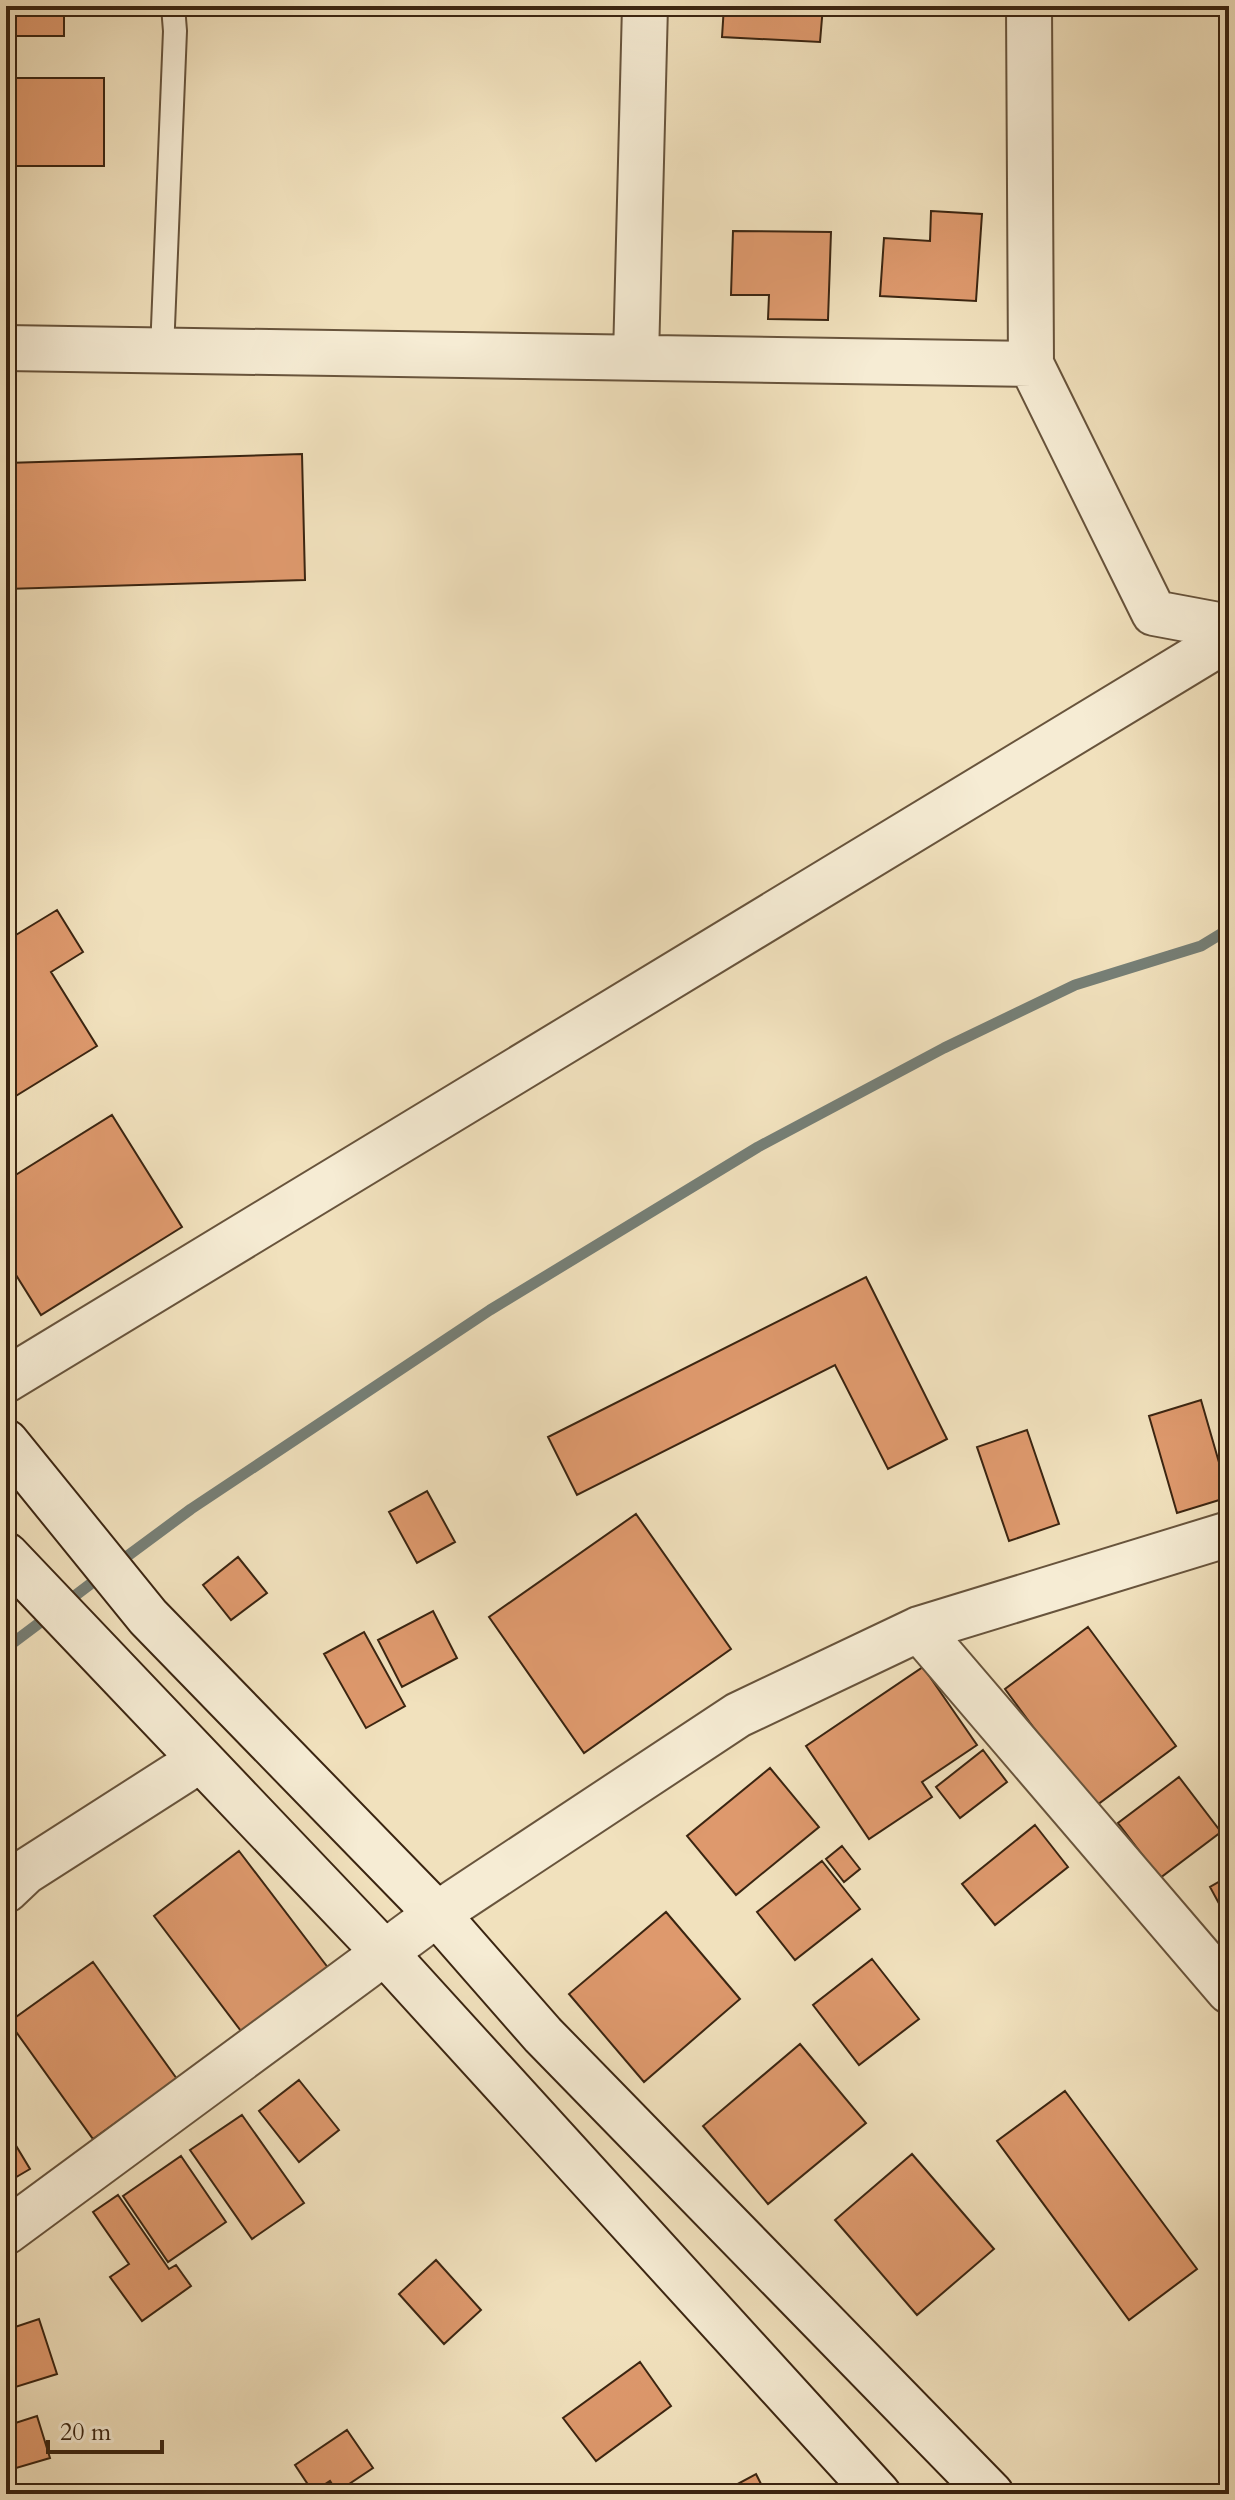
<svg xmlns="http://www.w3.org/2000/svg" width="1235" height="2500" font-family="Cardo,serif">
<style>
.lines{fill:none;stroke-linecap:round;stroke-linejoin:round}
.stream{stroke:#767f76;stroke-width:11}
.building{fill:#de996d;stroke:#3b2511;stroke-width:2}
.lane-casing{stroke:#68543c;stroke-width:26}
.street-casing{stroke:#68543c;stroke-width:48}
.secondary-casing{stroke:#3b2511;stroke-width:48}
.lane{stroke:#f6ecd4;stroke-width:22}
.street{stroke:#f6ecd4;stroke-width:44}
.secondary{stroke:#f6ecd4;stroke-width:44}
</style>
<rect width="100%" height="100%" fill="#f1e1bd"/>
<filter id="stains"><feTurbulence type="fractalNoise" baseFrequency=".0025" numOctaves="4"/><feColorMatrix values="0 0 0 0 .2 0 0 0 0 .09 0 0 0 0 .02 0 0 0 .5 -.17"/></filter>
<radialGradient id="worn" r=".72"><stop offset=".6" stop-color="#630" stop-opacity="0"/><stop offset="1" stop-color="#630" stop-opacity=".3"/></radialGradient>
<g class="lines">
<!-- stream -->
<path class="stream" d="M 118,1563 L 191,1509 L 490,1310 L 758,1147 L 944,1048 L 1075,985 L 1201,946 L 1229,929
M 64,1604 L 101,1576
M 6,1648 L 50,1615"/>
</g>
<!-- building -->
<path class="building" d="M 6,6 L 64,6 L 64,36 L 6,36 Z
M 724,6 L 823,6 L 820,42 L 722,37 Z
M 6,78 L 104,78 L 104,166 L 6,166 Z
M 931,211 L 982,214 L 976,301 L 880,296 L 884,238 L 930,241 Z
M 733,231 L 831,232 L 828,320 L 768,319 L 769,295 L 731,295 Z
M 302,454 L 305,580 L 6,589 L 6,463 Z
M 57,910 L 83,952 L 51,972 L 97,1046 L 6,1102 L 6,941 Z
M 112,1115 L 182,1227 L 41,1315 L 6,1259 L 6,1181 Z
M 866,1277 L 947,1439 L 888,1469 L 835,1365 L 577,1495 L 548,1437 Z
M 1201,1400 L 1229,1497 L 1177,1513 L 1149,1416 Z
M 1027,1430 L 1059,1524 L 1009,1541 L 977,1447 Z
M 427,1491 L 455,1542 L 417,1563 L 389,1512 Z
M 636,1514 L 731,1649 L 584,1753 L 489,1617 Z
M 238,1557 L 267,1593 L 231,1620 L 203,1585 Z
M 433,1611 L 457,1658 L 402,1687 L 378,1640 Z
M 1088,1627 L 1176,1746 L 1093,1808 L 1005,1689 Z
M 364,1632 L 405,1706 L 366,1728 L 324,1654 Z
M 923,1667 L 977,1745 L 922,1782 L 932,1797 L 869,1839 L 806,1746 Z
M 983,1750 L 1007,1782 L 960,1818 L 936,1787 Z
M 770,1768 L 819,1827 L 736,1895 L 687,1836 Z
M 1179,1777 L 1221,1832 L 1160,1878 L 1118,1823 Z
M 1035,1825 L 1068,1867 L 995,1925 L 962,1884 Z
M 842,1846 L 860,1869 L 844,1882 L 826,1859 Z
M 239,1851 L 329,1969 L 244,2035 L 154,1916 Z
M 822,1861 L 860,1909 L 795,1960 L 757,1912 Z
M 1229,1876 L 1229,1922 L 1210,1887 Z
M 666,1912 L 740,1999 L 644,2082 L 569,1994 Z
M 872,1959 L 919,2019 L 859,2065 L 813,2005 Z
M 93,1962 L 177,2079 L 93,2139 L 9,2022 Z
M 800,2044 L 866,2123 L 768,2204 L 703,2126 Z
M 299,2080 L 339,2130 L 299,2162 L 259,2111 Z
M 1065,2091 L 1197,2269 L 1129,2320 L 997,2141 Z
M 242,2115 L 304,2203 L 252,2239 L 190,2150 Z
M 6,2129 L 30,2169 L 6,2183 Z
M 912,2154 L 994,2249 L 917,2315 L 835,2220 Z
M 181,2156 L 226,2222 L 168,2262 L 123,2196 Z
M 118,2195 L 169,2269 L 176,2265 L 191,2286 L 142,2321 L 110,2277 L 129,2264 L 93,2212 Z
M 436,2260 L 481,2310 L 444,2344 L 399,2294 Z
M 39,2319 L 57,2374 L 6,2390 L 6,2330 Z
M 640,2362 L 671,2406 L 596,2461 L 563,2418 Z
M 37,2416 L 50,2458 L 6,2471 L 6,2426 Z
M 347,2430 L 373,2468 L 337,2492 L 330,2481 L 313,2492 L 295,2465 Z
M 756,2474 L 766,2494 L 719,2494 Z"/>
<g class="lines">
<!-- lane casing -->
<g class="lane-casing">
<path id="lane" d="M 162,351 L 175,31 L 173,6"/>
</g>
<!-- street casing -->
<g class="street-casing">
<path id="street" d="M 1029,6 L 1031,364 L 1154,613 L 1229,627
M 6,348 L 1031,364
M 636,357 L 645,6
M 6,1380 L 1229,638
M 919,1629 L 1229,1991
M 6,1890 L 25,1872 L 200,1760
M 6,2232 L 437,1914 L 738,1715 L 919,1629 L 1229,1534"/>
</g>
<!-- secondary casing -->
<g class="secondary-casing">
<path id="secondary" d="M 6,1442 L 148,1617 L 437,1914 L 543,2035 L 991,2494
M 6,1555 L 385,1953 L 878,2494"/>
</g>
<!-- lane -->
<use href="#lane" class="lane"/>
<!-- street -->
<use href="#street" class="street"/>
<!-- secondary -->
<use href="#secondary" class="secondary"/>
</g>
<!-- margin -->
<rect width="1235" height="2500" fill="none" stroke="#f1e1bd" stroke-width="32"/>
<rect x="8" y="8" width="1219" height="2484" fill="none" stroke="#3b2511" stroke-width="4"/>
<rect x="16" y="16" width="1203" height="2468" fill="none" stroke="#3b2511" stroke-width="2"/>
<!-- scale -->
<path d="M48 2440v12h114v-12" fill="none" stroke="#3b2511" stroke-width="4"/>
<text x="60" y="2440" font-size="24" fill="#3b2511" stroke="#f6ecd4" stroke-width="6" paint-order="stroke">20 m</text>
<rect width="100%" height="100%" filter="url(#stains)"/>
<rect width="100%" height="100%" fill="url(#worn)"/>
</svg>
